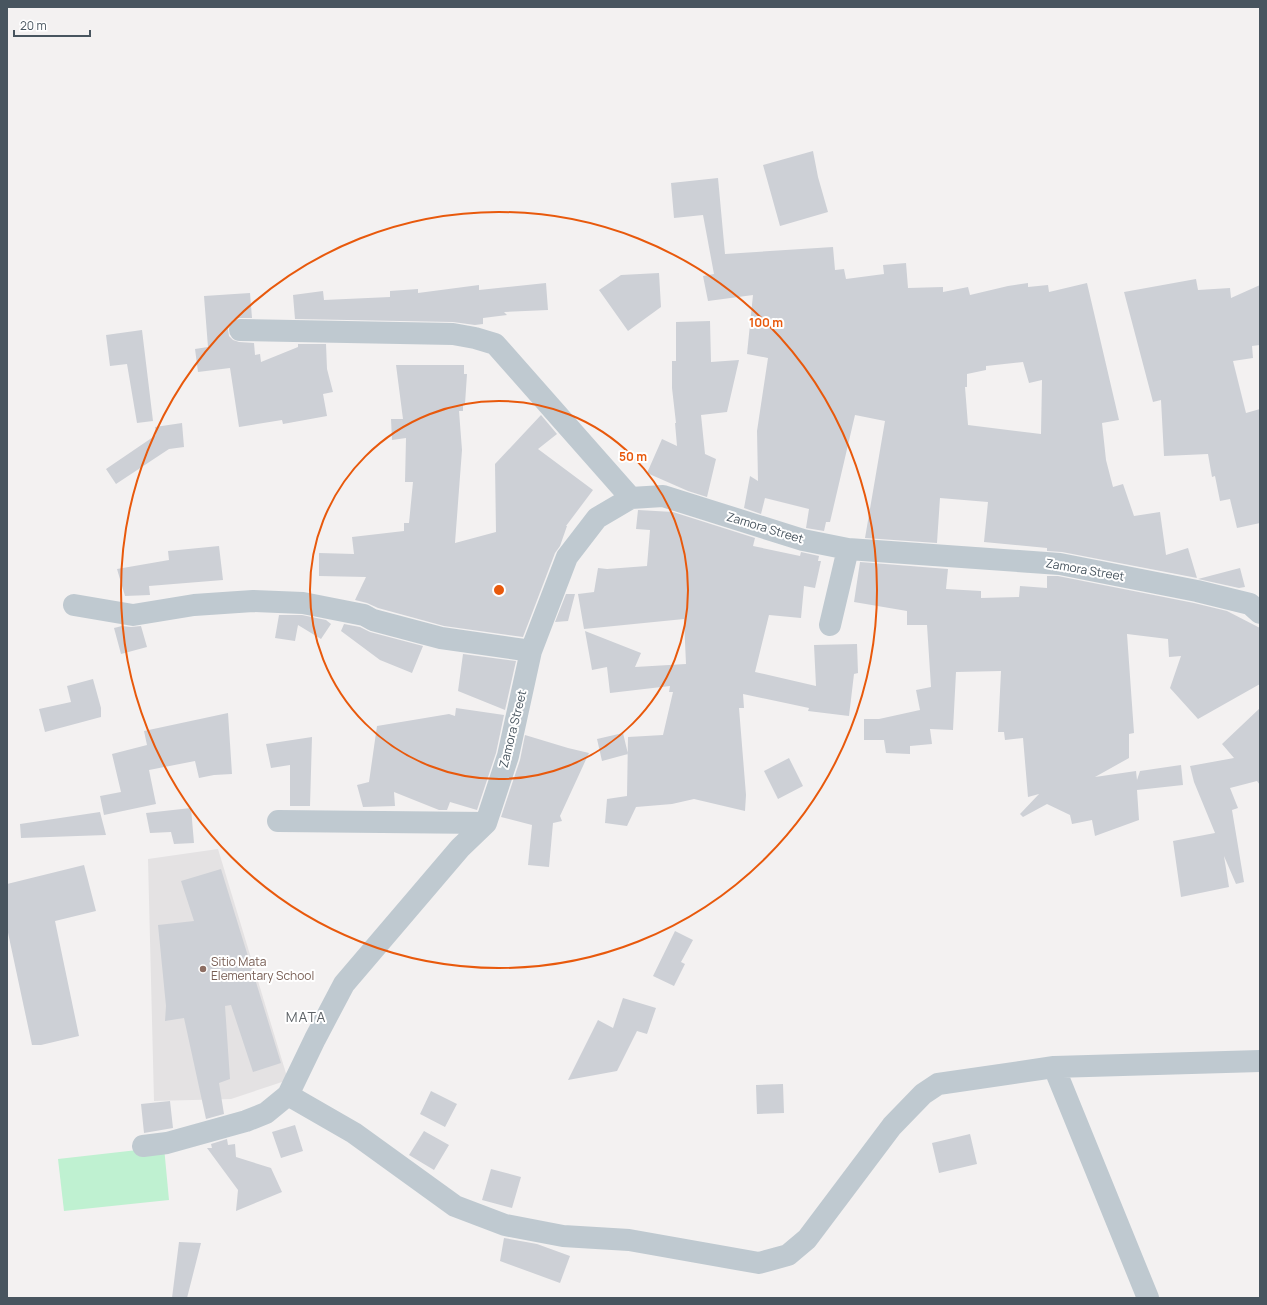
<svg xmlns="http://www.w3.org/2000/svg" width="1267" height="1305" font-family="Manrope,sans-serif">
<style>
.education{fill:#e4e2e3}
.green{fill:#bff1d1}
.building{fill:#cdd0d6;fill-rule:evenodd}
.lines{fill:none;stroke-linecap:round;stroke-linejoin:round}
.minor{stroke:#bfc9d0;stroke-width:22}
.ring{fill:none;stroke:#e8590c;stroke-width:2}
.education-dot{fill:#8d6e63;stroke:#fff;stroke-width:1.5}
.labels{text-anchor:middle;stroke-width:4;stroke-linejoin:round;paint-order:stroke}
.street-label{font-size:12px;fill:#48555f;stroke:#fff}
.education-label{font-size:12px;fill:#785e54;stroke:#fff;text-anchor:start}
.quarter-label{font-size:14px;letter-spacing:1px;fill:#5d6266;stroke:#fff}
.centre{fill:#e8590c;stroke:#fff;stroke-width:2}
.ring-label{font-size:12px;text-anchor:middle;font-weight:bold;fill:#e8590c;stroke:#fff;stroke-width:4;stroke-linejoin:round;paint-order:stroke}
</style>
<rect width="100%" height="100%" fill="#f3f1f1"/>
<!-- education -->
<path class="education" d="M 218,849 L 288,1080 L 231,1099 L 154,1101 L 148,859 Z"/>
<!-- green -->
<path class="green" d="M 164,1147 L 169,1200 L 64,1211 L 58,1159 Z"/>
<!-- building -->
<path class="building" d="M 813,151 L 818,177 L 828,212 L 780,226 L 763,165 Z
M 718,178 L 725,254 L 833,247 L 835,270 L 844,269 L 846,279 L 884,274 L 883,265 L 906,263 L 908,288 L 943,287 L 943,292 L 968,287 L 970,295 L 1008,286 L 1028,283 L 1028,287 L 1048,285 L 1049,292 L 1087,283 L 1119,420 L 1102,423 L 1106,460 L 1113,487 L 1123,484 L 1134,516 L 1160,512 L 1166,555 L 1188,548 L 1197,578 L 1062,552 L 1047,551 L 1047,548 L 984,542 L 988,502 L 940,498 L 937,543 L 865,538 L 885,421 L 855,415 L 830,522 L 826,522 L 824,531 L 806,528 L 809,509 L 765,498 L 761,514 L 744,508 L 750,476 L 758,481 L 757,431 L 768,358 L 747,354 L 753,295 L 708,301 L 703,276 L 714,274 L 703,215 L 674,218 L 671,183 ZM 1023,362 L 1029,383 L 1042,380 L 1041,434 L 968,425 L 965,387 L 967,387 L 967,374 L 986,370 L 986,366 Z
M 659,273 L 661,307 L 628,331 L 599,290 L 621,275 Z
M 1196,279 L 1198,290 L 1230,288 L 1231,298 L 1260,285 L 1260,345 L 1252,346 L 1253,358 L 1233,361 L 1246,413 L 1260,409 L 1260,523 L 1237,528 L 1230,499 L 1220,501 L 1215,476 L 1212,477 L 1208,454 L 1164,456 L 1161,400 L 1153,402 L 1124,292 Z
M 546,283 L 548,310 L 504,312 L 507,315 L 483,318 L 483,324 L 475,325 L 453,322 L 295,319 L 293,295 L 323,291 L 324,300 L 390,297 L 390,291 L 418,289 L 418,293 L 479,285 L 479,290 Z
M 250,293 L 252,318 L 240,318 L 234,319 L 230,323 L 228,329 L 229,336 L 233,340 L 239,342 L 254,343 L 255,355 L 260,354 L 261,362 L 298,347 L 298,344 L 326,344 L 327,369 L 333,392 L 323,394 L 327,416 L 283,424 L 282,420 L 239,427 L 230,368 L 198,372 L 195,349 L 208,347 L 204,296 Z
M 710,321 L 711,362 L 739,360 L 727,412 L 701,415 L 705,454 L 716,459 L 707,497 L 688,491 L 647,473 L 662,439 L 677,446 L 675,423 L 676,423 L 672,388 L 672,361 L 676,361 L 676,322 Z
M 142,330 L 153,421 L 137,423 L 127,364 L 110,366 L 106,335 Z
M 396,365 L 464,365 L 464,374 L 467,374 L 465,404 L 463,404 L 463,411 L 459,411 L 462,450 L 455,543 L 496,532 L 495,464 L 541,415 L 557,434 L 538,449 L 593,490 L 566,526 L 567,526 L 560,546 L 555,553 L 523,637 L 444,626 L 378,608 L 367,603 L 355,600 L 366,577 L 319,576 L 319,553 L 354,554 L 352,537 L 404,531 L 404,523 L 409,523 L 413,482 L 405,482 L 406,438 L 392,440 L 391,419 L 403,419 Z
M 182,423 L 184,447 L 169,449 L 116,484 L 106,469 L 156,435 L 155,427 Z
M 638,510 L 673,512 L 755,538 L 753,546 L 800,556 L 801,552 L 819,556 L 818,561 L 821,561 L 815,588 L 804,586 L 801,618 L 769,615 L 755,672 L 816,686 L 814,645 L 857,644 L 858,673 L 854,674 L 849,716 L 808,711 L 809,708 L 743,694 L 744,708 L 739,708 L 746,795 L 745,811 L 694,799 L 672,804 L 636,807 L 627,826 L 605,823 L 607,799 L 627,796 L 628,737 L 663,735 L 673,692 L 669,692 L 670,686 L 610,693 L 607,667 L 592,670 L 585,631 L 641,653 L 635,667 L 686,664 L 684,619 L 584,629 L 578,594 L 594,592 L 598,568 L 607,569 L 647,566 L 650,530 L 636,529 Z
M 219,546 L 223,580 L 149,586 L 150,595 L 125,596 L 117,569 L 169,560 L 168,551 Z
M 860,562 L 948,569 L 946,589 L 981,591 L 981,598 L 1019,597 L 1020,586 L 1047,588 L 1047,576 L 1058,576 L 1194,603 L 1227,611 L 1260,628 L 1260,684 L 1198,719 L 1170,688 L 1181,656 L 1169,657 L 1168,639 L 1127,634 L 1134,733 L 1129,734 L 1129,758 L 1095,777 L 1136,771 L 1137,780 L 1140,771 L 1181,765 L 1183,785 L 1137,790 L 1139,820 L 1095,836 L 1092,820 L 1072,824 L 1070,815 L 1047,804 L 1023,817 L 1020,814 L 1039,794 L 1028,797 L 1023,738 L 1005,740 L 1004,732 L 998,732 L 1001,671 L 956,672 L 953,730 L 930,729 L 932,744 L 910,746 L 910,754 L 886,753 L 884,740 L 864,740 L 864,719 L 879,719 L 920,710 L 916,690 L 931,687 L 927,625 L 907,625 L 907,611 L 854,602 Z
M 1240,568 L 1245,587 L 1239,588 L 1198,579 Z
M 566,594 L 575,594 L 568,621 L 555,622 Z
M 279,615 L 302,615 L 326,620 L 331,624 L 321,639 L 298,625 L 295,641 L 275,638 Z
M 344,624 L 360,627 L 370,632 L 423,646 L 412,673 L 380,660 L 341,631 Z
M 122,626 L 131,627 L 141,626 L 147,647 L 121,654 L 114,628 Z
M 463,654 L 516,661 L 505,710 L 458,691 Z
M 93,679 L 101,708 L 101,717 L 45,732 L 39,709 L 71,702 L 67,686 Z
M 456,708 L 504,715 L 496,753 L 477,810 L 450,802 L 447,810 L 439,810 L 394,792 L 395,806 L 363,807 L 357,785 L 369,782 L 377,726 L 449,714 L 455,716 Z
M 1260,708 L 1260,785 L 1257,781 L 1230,788 L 1238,808 L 1232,810 L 1244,882 L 1236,884 L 1224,856 L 1229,887 L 1181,897 L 1173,841 L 1215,833 L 1194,782 L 1190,766 L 1234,758 L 1222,744 Z
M 228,713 L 232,774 L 214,775 L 199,778 L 195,761 L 149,770 L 156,804 L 104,815 L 100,796 L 121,792 L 112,754 L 147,745 L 144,731 Z
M 623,733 L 628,754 L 602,761 L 597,739 Z
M 525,735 L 568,748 L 589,753 L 560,816 L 562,821 L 553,823 L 549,867 L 528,865 L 532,825 L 501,817 L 520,760 Z
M 312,737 L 310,806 L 290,806 L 290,765 L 271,768 L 266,744 Z
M 789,758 L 803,786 L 778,799 L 764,771 Z
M 191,808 L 194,843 L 174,844 L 171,832 L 150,833 L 146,813 Z
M 100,812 L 106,835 L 21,838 L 20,824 Z
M 84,865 L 96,911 L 55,921 L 79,1036 L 41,1045 L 32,1045 L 7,928 L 7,884 Z
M 221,869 L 281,1063 L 253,1072 L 231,1005 L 225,1006 L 230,1079 L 219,1083 L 224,1114 L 206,1119 L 184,1018 L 165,1021 L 166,1006 L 158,925 L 194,921 L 181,881 Z
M 675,931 L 693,940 L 681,962 L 685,964 L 674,986 L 653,976 Z
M 623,998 L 656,1008 L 647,1034 L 637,1031 L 617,1071 L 568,1080 L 598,1020 L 613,1028 Z
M 783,1084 L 784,1113 L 757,1114 L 756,1085 Z
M 431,1091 L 457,1104 L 445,1127 L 420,1114 Z
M 170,1101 L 173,1128 L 144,1133 L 141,1104 Z
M 295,1125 L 303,1151 L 281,1158 L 272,1132 Z
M 424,1131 L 449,1145 L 434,1170 L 409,1155 Z
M 970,1134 L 977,1164 L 939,1173 L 932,1143 Z
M 227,1139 L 228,1145 L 235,1144 L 236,1157 L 271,1168 L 282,1192 L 236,1211 L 238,1190 L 207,1148 L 212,1148 L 211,1144 Z
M 491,1169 L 521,1177 L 512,1208 L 482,1200 Z
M 504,1238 L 537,1244 L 570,1256 L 560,1283 L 500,1261 Z
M 179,1242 L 201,1243 L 187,1298 L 172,1298 Z"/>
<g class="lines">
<!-- minor -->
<path class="minor" d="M 240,330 L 453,334 L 475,338 L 495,344 L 631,498
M 74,605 L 133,615 L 194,605 L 253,601 L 303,603 L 364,615 L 373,620 L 441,638 L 531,651
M 830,625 L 848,549
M 278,821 L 486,823
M 1054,1067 L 1260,1061
M 288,1095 L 354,1133 L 455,1206 L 505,1225 L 563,1236 L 629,1240 L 759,1263 L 788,1255 L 807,1239 L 892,1126 L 923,1094 L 938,1084 L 1054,1067 L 1148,1298
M 143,1146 L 167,1143 L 246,1121 L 266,1113 L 288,1095 L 315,1039 L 344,984 L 460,848 L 486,823 L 508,756 L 531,651 L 567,557 L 597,518 L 631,498 L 663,496 L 803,540 L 848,549 L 1060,564 L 1197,591 L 1250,604 L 1260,613"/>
</g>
<!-- distance rings -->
<g class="ring">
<circle cx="499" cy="590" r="189"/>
<circle cx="499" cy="590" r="378"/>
</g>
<!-- markers -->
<circle class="education-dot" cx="203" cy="969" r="4"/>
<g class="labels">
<!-- street labels -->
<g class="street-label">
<text transform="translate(765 528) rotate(17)" y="4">Zamora Street</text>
<text transform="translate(1085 570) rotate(10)" y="4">Zamora Street</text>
<text transform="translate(513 729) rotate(-76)" y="4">Zamora Street</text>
</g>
<!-- education labels -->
<g class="education-label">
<text x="211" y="966">Sitio Mata<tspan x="211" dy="14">Elementary School</tspan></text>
</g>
<!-- quarter labels -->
<g class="quarter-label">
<text x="306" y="1022">MATA</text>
</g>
</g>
<circle cx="499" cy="590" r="6" class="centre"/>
<g class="ring-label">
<text x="766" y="327">100 m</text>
<text x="633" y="461">50 m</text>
</g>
<!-- border -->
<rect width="1267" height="1305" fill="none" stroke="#48555f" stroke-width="16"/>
<!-- scale -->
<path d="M14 30v6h76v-6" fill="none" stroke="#48555f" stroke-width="2"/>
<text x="20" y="30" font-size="12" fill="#48555f" stroke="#ffffff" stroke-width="3" paint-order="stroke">20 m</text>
</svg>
